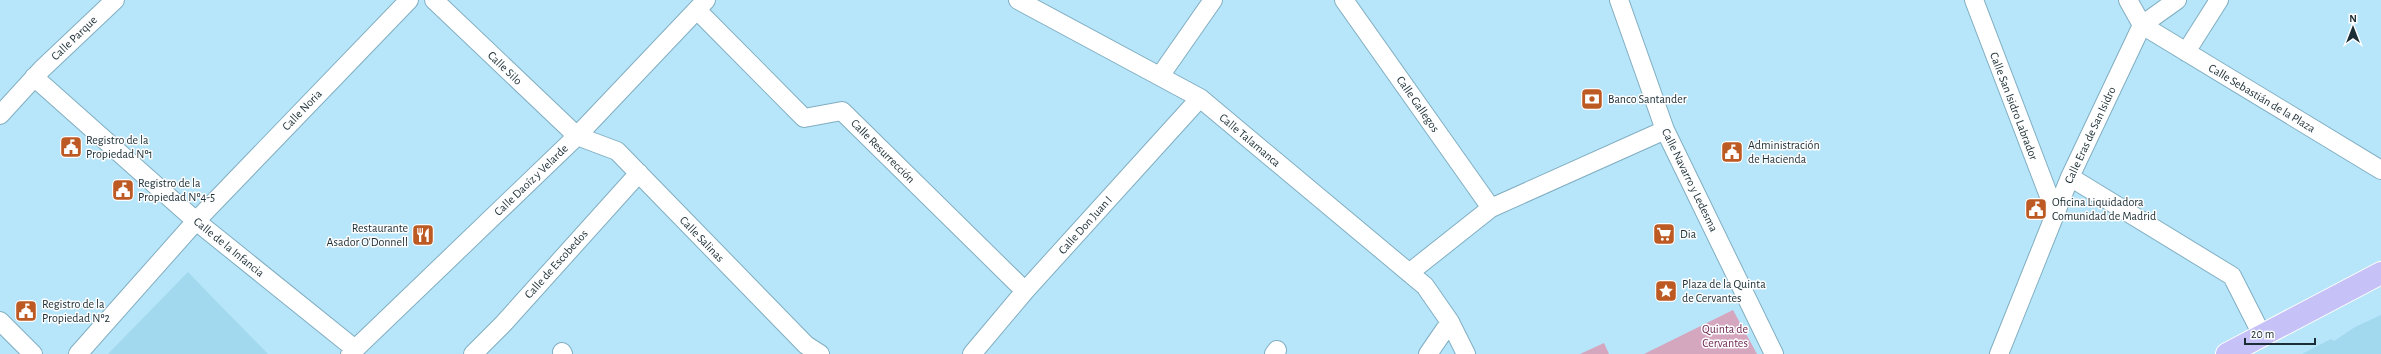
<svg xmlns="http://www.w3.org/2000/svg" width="2381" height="354" font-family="'Alegreya Sans',sans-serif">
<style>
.built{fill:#a2d9ef}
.green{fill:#d5a7bf}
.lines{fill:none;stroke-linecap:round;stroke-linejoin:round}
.street-casing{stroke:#81aec1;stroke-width:20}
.primary-casing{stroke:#fff;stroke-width:24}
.street{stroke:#fff;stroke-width:18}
.primary{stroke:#c6c2f8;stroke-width:22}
.labels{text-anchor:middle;stroke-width:3;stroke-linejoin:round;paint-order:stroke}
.street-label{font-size:12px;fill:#1b2e35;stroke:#fefefe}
.poi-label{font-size:12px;fill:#1b2e35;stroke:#fefefe;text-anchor:start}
.park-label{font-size:12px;fill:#722b56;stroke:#fefefe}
</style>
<rect width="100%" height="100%" fill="#b7e5f9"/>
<!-- built -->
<path class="built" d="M 188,272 L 214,299 L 268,354 L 108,354 Z
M 2381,315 L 2381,354 L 2302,354 L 2331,339 L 2334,341 L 2355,327 Z"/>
<!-- green -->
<path class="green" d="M 1733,310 L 1757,354 L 1644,354 Z
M 1604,343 L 1609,354 L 1580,354 Z"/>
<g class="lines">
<!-- street casing -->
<g class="street-casing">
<path id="street" d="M 434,0 L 577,136 L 617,151 L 806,345 L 820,354
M 1018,0 L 1200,98 L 1425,286 L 1450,322 L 1466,354
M 1344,0 L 1491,208 L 1665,130
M 1619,0 L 1665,130 L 1774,354
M 1974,0 L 2055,212
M 2128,0 L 2142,25 L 2381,170
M 697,10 L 804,118 L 842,111 L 1025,291
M 2186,52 L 2219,0
M 1160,76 L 1213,0
M 34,77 L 196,221 L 355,349
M 0,115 L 42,69 L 115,0
M 2070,177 L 2232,276 L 2262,335
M 1409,273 L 1491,208
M 0,321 L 33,354
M 562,352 L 563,354
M 78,354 L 196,221 L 409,0
M 350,354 L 577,136 L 706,0
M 473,354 L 504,323 L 639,173
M 972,354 L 1025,291 L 1200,98
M 1274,354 L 1277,350
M 1428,354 L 1450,322
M 1999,354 L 2070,177 L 2142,25 L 2177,0"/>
</g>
<!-- primary casing -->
<g class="primary-casing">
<path id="primary" d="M 2227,354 L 2381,273"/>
</g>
<!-- street -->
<use href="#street" class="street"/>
<!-- primary -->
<use href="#primary" class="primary"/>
</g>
<!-- icons -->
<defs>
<g id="bank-square" transform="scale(1.15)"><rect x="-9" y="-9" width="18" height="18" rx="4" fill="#bd5a23" stroke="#fefefe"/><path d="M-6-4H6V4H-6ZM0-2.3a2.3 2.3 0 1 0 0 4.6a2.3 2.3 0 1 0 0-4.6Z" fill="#fff"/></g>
<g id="civic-square" transform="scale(1.15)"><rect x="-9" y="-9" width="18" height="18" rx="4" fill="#bd5a23" stroke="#fefefe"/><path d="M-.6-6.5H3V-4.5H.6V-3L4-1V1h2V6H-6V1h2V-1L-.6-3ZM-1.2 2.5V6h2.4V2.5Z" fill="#fff"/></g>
<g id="supermarket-square" transform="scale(1.15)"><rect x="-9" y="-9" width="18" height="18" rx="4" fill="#bd5a23" stroke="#fefefe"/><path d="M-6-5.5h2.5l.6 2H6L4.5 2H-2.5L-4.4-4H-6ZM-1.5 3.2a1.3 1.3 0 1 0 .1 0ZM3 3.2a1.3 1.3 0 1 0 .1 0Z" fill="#fff"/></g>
<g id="restaurant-square" transform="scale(1.15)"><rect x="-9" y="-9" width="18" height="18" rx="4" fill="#bd5a23" stroke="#fefefe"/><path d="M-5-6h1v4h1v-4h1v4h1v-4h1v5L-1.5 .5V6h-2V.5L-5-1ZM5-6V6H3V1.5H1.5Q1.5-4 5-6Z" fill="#fff"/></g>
<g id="sight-square" transform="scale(1.15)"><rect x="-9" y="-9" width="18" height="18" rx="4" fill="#bd5a23" stroke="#fefefe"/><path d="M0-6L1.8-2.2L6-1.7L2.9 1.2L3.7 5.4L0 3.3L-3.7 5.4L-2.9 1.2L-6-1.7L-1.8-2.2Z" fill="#fff"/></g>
</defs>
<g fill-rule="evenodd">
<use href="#bank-square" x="1592" y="99"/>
<use href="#civic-square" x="71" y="147"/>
<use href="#civic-square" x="1732" y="152"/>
<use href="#civic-square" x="123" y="190"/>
<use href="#civic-square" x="2036" y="209"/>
<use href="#supermarket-square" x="1664" y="234"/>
<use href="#restaurant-square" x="423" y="235"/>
<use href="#sight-square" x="1666" y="291"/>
<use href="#civic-square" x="26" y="311"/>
</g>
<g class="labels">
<!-- street labels -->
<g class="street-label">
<text transform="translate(74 38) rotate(-44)" y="4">Calle Parque</text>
<text transform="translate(505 68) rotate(44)" y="4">Calle Silo</text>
<text transform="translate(2262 98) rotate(31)" y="4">Calle Sebastián de la Plaza</text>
<text transform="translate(1418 104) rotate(55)" y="4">Calle Gallegos</text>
<text transform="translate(2014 106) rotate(69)" y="4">Calle San Isidro Labrador</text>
<text transform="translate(302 110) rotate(-46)" y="4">Calle Noria</text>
<text transform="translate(2090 135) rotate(-65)" y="4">Calle Eras de San Isidro</text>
<text transform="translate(1250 140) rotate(40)" y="4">Calle Talamanca</text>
<text transform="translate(883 151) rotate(45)" y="4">Calle Resurrección</text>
<text transform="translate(531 180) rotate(-44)" y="4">Calle Daoíz y Velarde</text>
<text transform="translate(1690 180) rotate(64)" y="4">Calle Navarro y Ledesma</text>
<text transform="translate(1085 225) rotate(-48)" y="4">Calle Don Juan I</text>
<text transform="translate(702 239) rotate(46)" y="4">Calle Salinas</text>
<text transform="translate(229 247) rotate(39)" y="4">Calle de la Infancia</text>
<text transform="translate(556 264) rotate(-48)" y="4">Calle de Escobedos</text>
</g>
<!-- poi labels -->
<g class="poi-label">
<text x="1608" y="103">Banco Santander</text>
<text x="86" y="144">Registro de la<tspan x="86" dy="14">Propiedad Nº1</tspan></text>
<text x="1748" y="149">Administración<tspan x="1748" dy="14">de Hacienda</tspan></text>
<text x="138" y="187">Registro de la<tspan x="138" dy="14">Propiedad Nº4-5</tspan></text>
<text x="2052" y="206">Oficina Liquidadora<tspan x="2052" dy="14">Comunidad de Madrid</tspan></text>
<text x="408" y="232" text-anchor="end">Restaurante<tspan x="408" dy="14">Asador O'Donnell</tspan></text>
<text x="1680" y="238">Dia</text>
<text x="1682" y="288">Plaza de la Quinta<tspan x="1682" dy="14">de Cervantes</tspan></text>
<text x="42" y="308">Registro de la<tspan x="42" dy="14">Propiedad Nº2</tspan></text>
</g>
<!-- park labels -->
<g class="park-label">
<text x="1725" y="333">Quinta de<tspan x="1725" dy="14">Cervantes</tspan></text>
</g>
</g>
<!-- north arrow -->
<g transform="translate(2353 28)" stroke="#fefefe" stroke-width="3" paint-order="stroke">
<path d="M0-3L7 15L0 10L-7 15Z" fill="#1b2e35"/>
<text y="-6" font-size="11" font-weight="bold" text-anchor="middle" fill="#1b2e35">N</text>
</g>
<!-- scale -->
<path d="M2245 338v6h70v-6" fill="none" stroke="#1b2e35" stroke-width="2"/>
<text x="2251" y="338" font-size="12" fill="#1b2e35" stroke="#fefefe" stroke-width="3" paint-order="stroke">20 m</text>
</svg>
